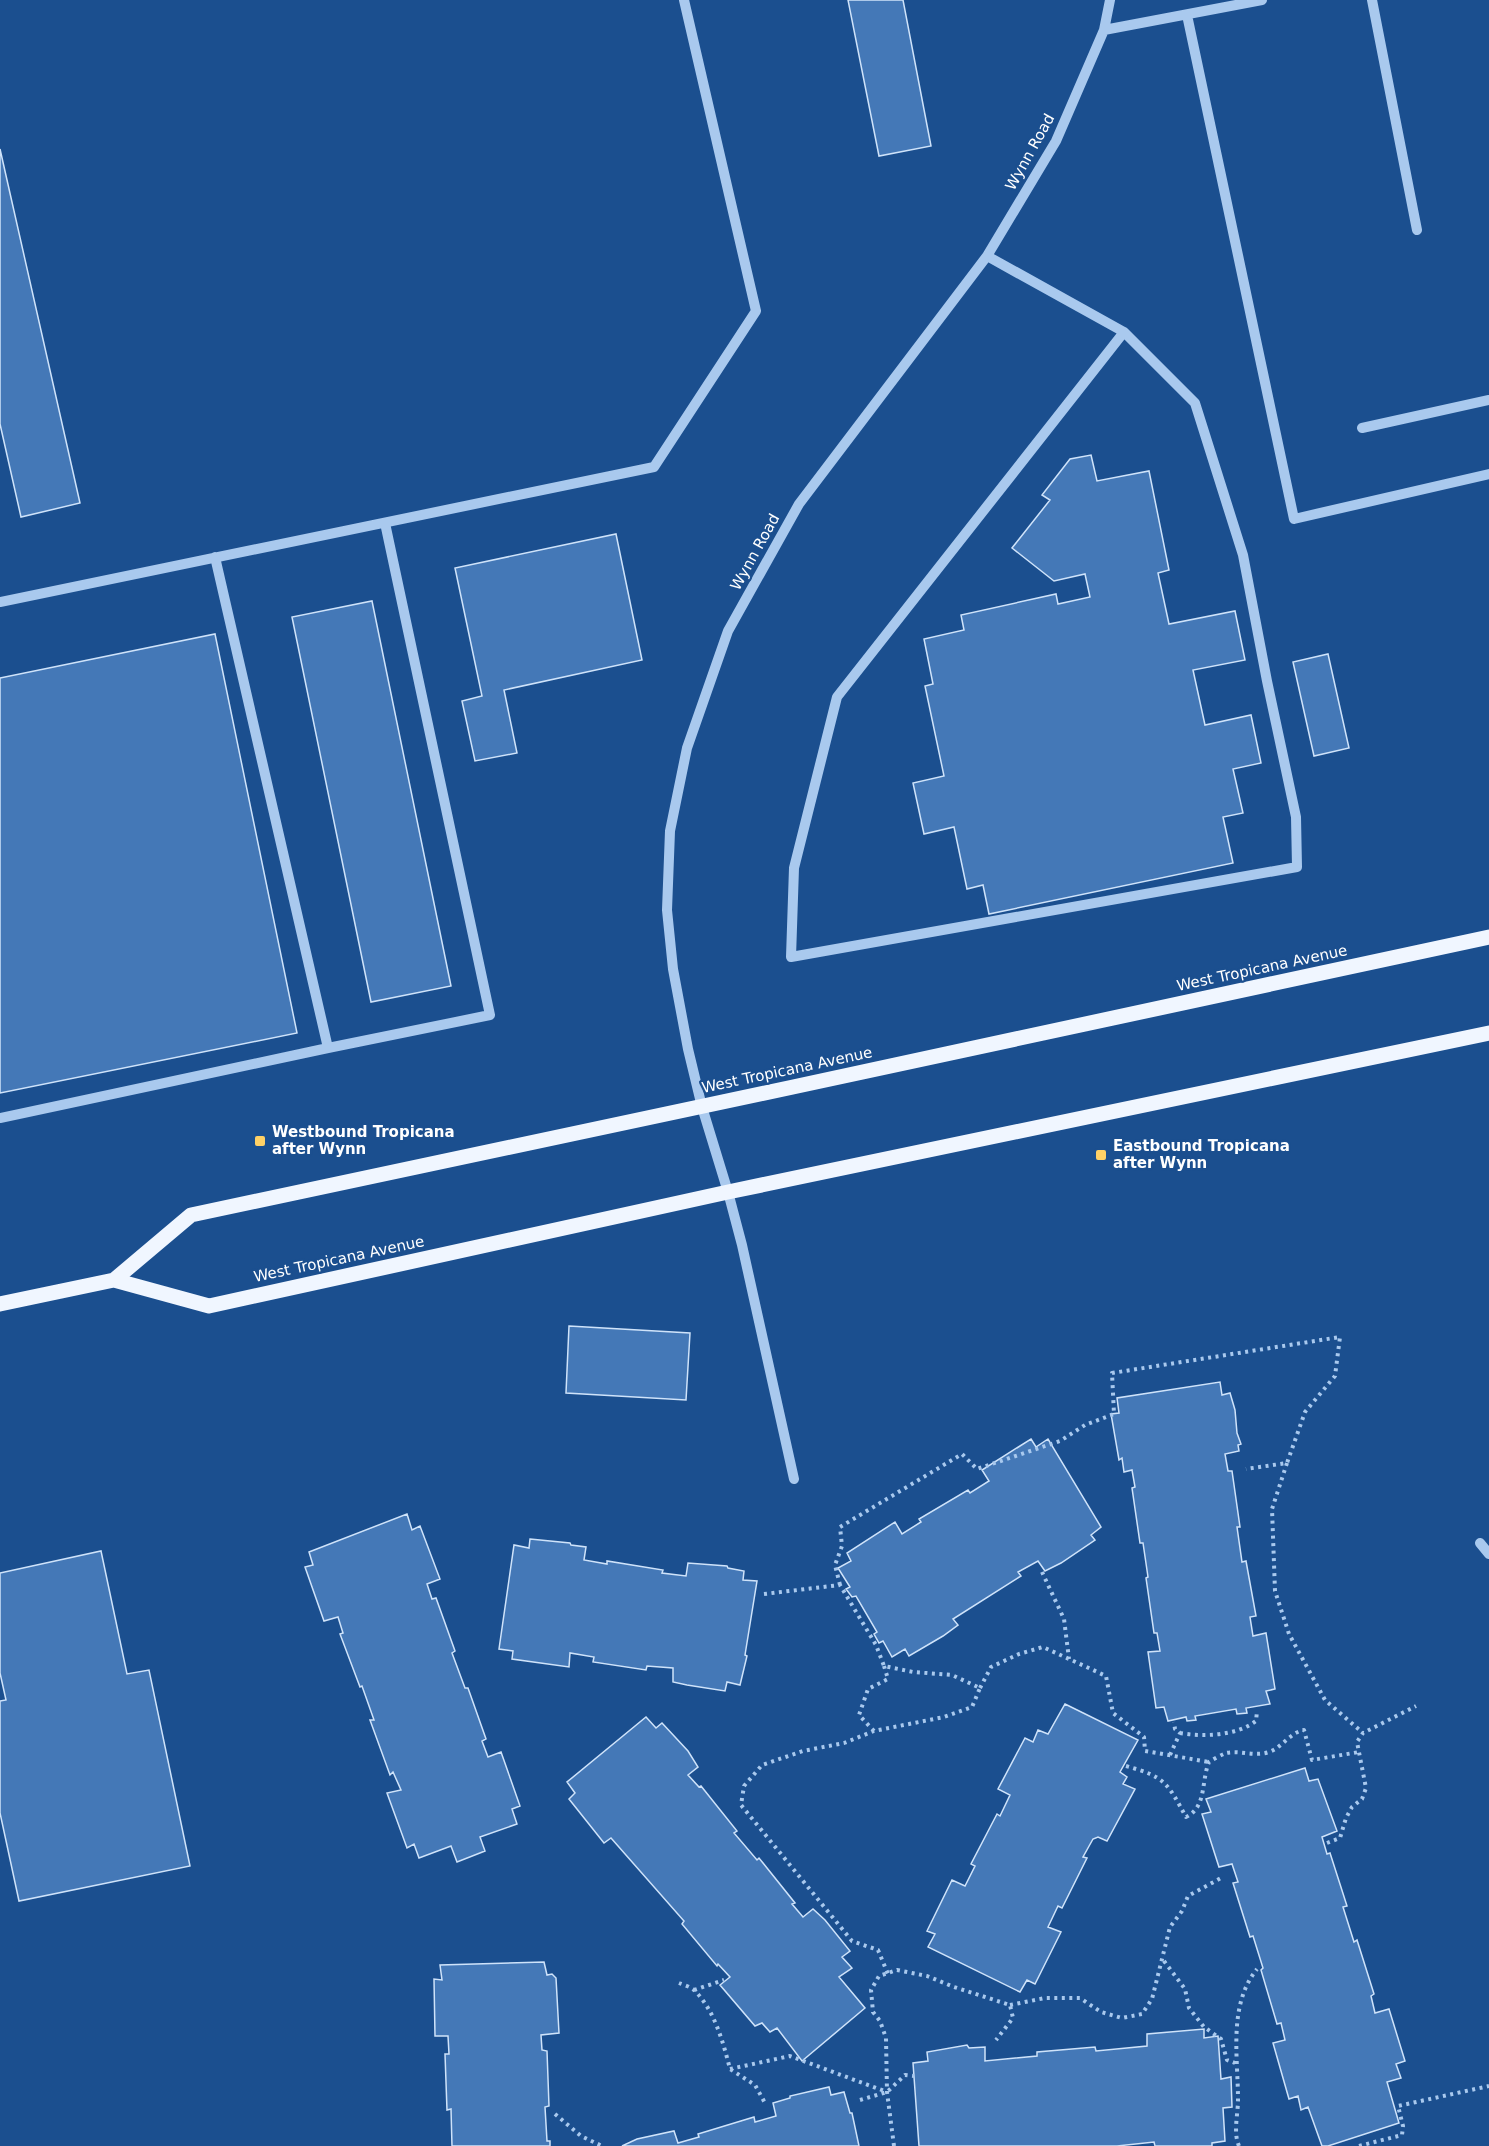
<svg xmlns="http://www.w3.org/2000/svg" width="1489" height="2146" font-family="'DejaVu Sans',sans-serif">
<style>
.building{fill:#4478b7;stroke:#cfe3fa;stroke-width:1.5}
.lines{fill:none;stroke-linecap:round;stroke-linejoin:round}
.path{stroke:#a9c9ee;stroke-width:4;stroke-dasharray:3 4.5;stroke-linecap:butt}
.minor{stroke:#a9c9ee;stroke-width:10}
.major{stroke:#f0f6ff;stroke-width:15}
.poi-dot{fill:#ffd166;stroke:#1b4f8f;stroke-width:2}
.labels{text-anchor:middle;stroke-width:4.5;stroke-linejoin:round;paint-order:stroke}
.street-label{font-size:15px;fill:#fff;stroke:#1b4f8f}
.poi-label{font-size:15px;font-weight:bold;fill:#fff;stroke:#1b4f8f;text-anchor:start}
</style>
<rect width="100%" height="100%" fill="#1b4f8f"/>
<!-- building -->
<path class="building" d="M 848,0 L 903,0 L 931,146 L 879,156 Z
M 0,149 L 80,503 L 21,517 L 0,424 Z
M 1091,455 L 1097,481 L 1149,471 L 1169,570 L 1158,573 L 1169,624 L 1235,611 L 1245,660 L 1193,670 L 1205,725 L 1251,715 L 1261,763 L 1233,769 L 1243,813 L 1223,817 L 1233,863 L 989,914 L 983,885 L 967,889 L 954,827 L 924,834 L 913,783 L 944,776 L 925,686 L 933,684 L 924,639 L 964,630 L 961,615 L 1056,594 L 1058,604 L 1090,597 L 1085,574 L 1054,581 L 1012,548 L 1050,500 L 1042,495 L 1070,459 Z
M 616,534 L 642,660 L 504,690 L 517,753 L 475,761 L 462,701 L 482,696 L 455,568 Z
M 372,601 L 451,986 L 371,1002 L 292,617 Z
M 215,634 L 297,1033 L 0,1093 L 0,678 Z
M 1328,654 L 1349,748 L 1314,756 L 1293,662 Z
M 569,1326 L 690,1333 L 686,1400 L 566,1393 Z
M 1220,1382 L 1222,1395 L 1230,1393 L 1235,1410 L 1237,1433 L 1241,1444 L 1238,1445 L 1239,1451 L 1225,1454 L 1228,1471 L 1232,1471 L 1240,1527 L 1237,1527 L 1242,1562 L 1246,1561 L 1256,1616 L 1250,1617 L 1253,1636 L 1266,1633 L 1275,1689 L 1266,1691 L 1270,1704 L 1246,1708 L 1247,1713 L 1237,1714 L 1236,1709 L 1195,1716 L 1196,1720 L 1187,1721 L 1186,1717 L 1168,1721 L 1164,1707 L 1156,1708 L 1148,1652 L 1160,1651 L 1157,1633 L 1154,1633 L 1146,1578 L 1148,1577 L 1143,1543 L 1140,1543 L 1132,1488 L 1135,1487 L 1132,1470 L 1124,1472 L 1122,1458 L 1119,1460 L 1111,1414 L 1119,1413 L 1117,1398 Z
M 1031,1439 L 1036,1447 L 1048,1439 L 1101,1527 L 1091,1535 L 1095,1540 L 1061,1563 L 1045,1571 L 1038,1561 L 1018,1572 L 1021,1576 L 953,1619 L 958,1625 L 943,1636 L 909,1656 L 905,1649 L 892,1657 L 883,1641 L 879,1643 L 874,1634 L 877,1632 L 856,1596 L 852,1597 L 846,1589 L 850,1587 L 838,1568 L 851,1561 L 847,1553 L 895,1522 L 902,1534 L 921,1522 L 919,1519 L 968,1490 L 970,1493 L 989,1481 L 982,1470 Z
M 407,1514 L 412,1530 L 420,1526 L 440,1579 L 427,1584 L 432,1599 L 436,1598 L 455,1651 L 452,1653 L 465,1688 L 468,1688 L 486,1739 L 482,1741 L 488,1757 L 501,1752 L 520,1806 L 512,1809 L 517,1824 L 480,1837 L 485,1851 L 457,1862 L 451,1846 L 419,1858 L 414,1844 L 407,1848 L 387,1793 L 401,1790 L 393,1772 L 390,1775 L 370,1720 L 374,1720 L 362,1686 L 360,1687 L 340,1634 L 343,1633 L 338,1617 L 324,1621 L 305,1567 L 313,1565 L 309,1552 Z
M 530,1539 L 570,1543 L 571,1545 L 586,1547 L 584,1560 L 607,1564 L 607,1561 L 663,1570 L 662,1573 L 686,1576 L 688,1563 L 727,1566 L 728,1568 L 744,1571 L 743,1580 L 757,1581 L 745,1655 L 747,1656 L 740,1685 L 727,1682 L 725,1691 L 687,1685 L 673,1682 L 673,1668 L 647,1666 L 646,1670 L 593,1662 L 594,1657 L 570,1653 L 569,1667 L 512,1659 L 513,1651 L 499,1649 L 514,1545 L 529,1548 Z
M 101,1551 L 127,1674 L 149,1670 L 190,1866 L 19,1901 L 0,1813 L 0,1701 L 6,1700 L 0,1673 L 0,1573 Z
M 1065,1704 L 1138,1740 L 1120,1772 L 1127,1777 L 1123,1784 L 1135,1789 L 1107,1841 L 1098,1837 L 1093,1839 L 1083,1857 L 1087,1858 L 1062,1908 L 1058,1906 L 1048,1927 L 1061,1932 L 1035,1984 L 1027,1980 L 1020,1992 L 928,1947 L 935,1934 L 927,1931 L 952,1880 L 965,1886 L 975,1866 L 971,1864 L 997,1814 L 1000,1816 L 1010,1795 L 998,1789 L 1025,1738 L 1033,1742 L 1038,1730 L 1048,1734 Z
M 646,1717 L 656,1728 L 662,1723 L 688,1751 L 698,1767 L 688,1775 L 699,1787 L 701,1786 L 737,1831 L 734,1833 L 757,1860 L 759,1858 L 795,1903 L 792,1904 L 803,1917 L 813,1909 L 825,1920 L 850,1951 L 842,1957 L 852,1968 L 839,1977 L 865,2008 L 802,2061 L 777,2028 L 770,2032 L 762,2023 L 755,2026 L 720,1985 L 730,1977 L 718,1964 L 717,1966 L 682,1924 L 684,1921 L 611,1838 L 604,1843 L 569,1799 L 575,1793 L 567,1782 Z
M 1305,1768 L 1309,1781 L 1318,1779 L 1337,1831 L 1322,1837 L 1327,1854 L 1330,1853 L 1347,1906 L 1343,1907 L 1354,1942 L 1357,1940 L 1374,1994 L 1371,1996 L 1375,2013 L 1389,2009 L 1405,2061 L 1396,2064 L 1401,2078 L 1387,2082 L 1399,2123 L 1328,2146 L 1322,2146 L 1308,2107 L 1301,2110 L 1298,2096 L 1289,2099 L 1273,2043 L 1285,2040 L 1281,2023 L 1277,2024 L 1261,1970 L 1263,1968 L 1253,1936 L 1250,1937 L 1233,1883 L 1238,1882 L 1232,1864 L 1219,1867 L 1202,1814 L 1211,1812 L 1206,1799 Z
M 544,1962 L 547,1975 L 552,1974 L 556,1978 L 559,2033 L 541,2035 L 542,2050 L 547,2051 L 549,2106 L 545,2107 L 547,2141 L 550,2141 L 550,2146 L 452,2146 L 451,2109 L 447,2110 L 445,2054 L 449,2054 L 448,2036 L 435,2036 L 434,1979 L 442,1980 L 440,1965 Z
M 1204,2029 L 1204,2038 L 1218,2036 L 1221,2079 L 1231,2077 L 1232,2107 L 1223,2108 L 1225,2141 L 1212,2143 L 1212,2146 L 1155,2146 L 1154,2142 L 1117,2146 L 919,2146 L 913,2063 L 928,2061 L 927,2052 L 967,2045 L 969,2048 L 985,2047 L 985,2061 L 1037,2056 L 1037,2052 L 1095,2047 L 1096,2051 L 1147,2046 L 1147,2034 Z
M 829,2087 L 831,2095 L 844,2092 L 850,2113 L 852,2113 L 859,2146 L 622,2146 L 637,2139 L 674,2131 L 678,2143 L 699,2137 L 698,2134 L 754,2117 L 755,2122 L 776,2116 L 773,2103 L 790,2098 L 790,2096 Z"/>
<g class="lines">
<!-- path -->
<path class="path" d="M 1287,1463 L 1272,1509 L 1275,1591 L 1289,1634 L 1325,1700 L 1363,1733
M 1042,1572 L 1064,1619 L 1069,1659
M 840,1585 L 835,1565 L 842,1546 L 840,1527 L 962,1454 L 977,1469 L 1060,1441 L 1085,1425 L 1114,1414 L 1112,1373 L 1340,1337 L 1335,1376 L 1305,1412 L 1287,1463 L 1246,1469
M 764,1594 L 840,1585 L 876,1645 L 884,1666 L 913,1672 L 952,1675 L 980,1688 L 972,1707 L 944,1717 L 874,1731 L 844,1743 L 803,1751 L 762,1765 L 744,1786 L 741,1805 L 852,1941 L 878,1950 L 888,1974
M 980,1688 L 991,1667 L 1019,1654 L 1043,1647 L 1106,1676 L 1113,1713 L 1144,1737 L 1145,1751 L 1209,1762
M 874,1731 L 859,1715 L 868,1689 L 888,1679 L 884,1666
M 1180,1733 C 1203,1737 1236,1736 1256,1721 L 1257,1711
M 1170,1755 L 1180,1733 L 1175,1729 L 1174,1722
M 1126,1766 C 1165,1777 1167,1782 1186,1817 C 1207,1807 1201,1781 1209,1762 C 1214,1759 1221,1755 1226,1753 C 1240,1750 1255,1757 1269,1752 C 1283,1747 1289,1733 1304,1730 L 1312,1760 L 1359,1752
M 1327,1843 L 1340,1838 L 1346,1818 L 1352,1807 L 1362,1799 L 1366,1788 L 1357,1742 L 1363,1733 L 1416,1706
M 1164,1961 L 1185,1989 L 1189,2008 L 1204,2027 L 1221,2039 L 1227,2060 L 1235,2063
M 679,1983 C 684,1985 692,1987 696,1992 C 715,2012 723,2042 730,2069 L 755,2085 L 765,2103
M 694,1990 L 724,1980
M 1010,2005 L 1045,1998 L 1080,1998 L 1101,2012 L 1122,2018 L 1142,2014 L 1152,1999 L 1170,1927 L 1182,1911 L 1188,1896 L 1221,1878
M 730,2069 L 790,2056 L 887,2092
M 860,2100 L 887,2092 L 905,2075 L 914,2076
M 555,2114 L 581,2136 L 602,2146
M 894,2146 L 887,2092 L 886,2038 L 880,2021 L 873,2012 L 871,1990 L 879,1976 L 897,1970 L 927,1976 L 954,1987 L 1010,2005 L 1013,2018 L 996,2040
M 1239,2146 C 1233,2133 1238,2114 1238,2100 C 1238,2056 1228,2005 1257,1969
M 1359,2146 L 1402,2135 L 1403,2126 L 1398,2106 L 1489,2086"/>
<!-- minor -->
<path class="minor" d="M 1372,0 L 1417,230
M 1187,15 L 1294,519 L 1489,474
M 1104,30 L 1262,0
M 987,256 L 1124,332 L 837,697 L 794,868 L 791,957 L 1297,867 L 1296,817 L 1267,681 L 1243,555 L 1195,403 L 1124,332
M 1362,428 L 1489,400
M 215,557 L 328,1048 L 490,1015 L 385,523
M 0,602 L 654,467 L 756,311 L 684,0
M 0,1118 L 328,1048
M 794,1479 L 742,1245 L 728,1192 L 702,1107 L 688,1049 L 673,969 L 667,910 L 670,831 L 687,748 L 728,631 L 799,504 L 987,256 L 1056,141 L 1104,30 L 1110,0
M 1480,1543 L 1489,1554"/>
<!-- major -->
<path class="major" d="M 114,1280 L 191,1215 L 793,1087 L 1489,937
M 0,1304 L 114,1280 L 209,1306 L 728,1192 L 1489,1033"/>
</g>
<!-- markers -->
<g class="poi-dot">
<rect x="254" y="1135" width="12" height="12" rx="3"/>
<rect x="1095" y="1149" width="12" height="12" rx="3"/>
</g>
<g class="labels">
<!-- street labels -->
<g class="street-label">
<text transform="translate(1030 152) rotate(-61)" y="5">Wynn Road</text>
<text transform="translate(755 552) rotate(-61)" y="5">Wynn Road</text>
<text transform="translate(1262 968) rotate(-12)" y="5">West Tropicana Avenue</text>
<text transform="translate(787 1070) rotate(-12)" y="5">West Tropicana Avenue</text>
<text transform="translate(339 1259) rotate(-12)" y="5">West Tropicana Avenue</text>
</g>
<!-- poi labels -->
<g class="poi-label">
<text x="272" y="1137">Westbound Tropicana<tspan x="272" dy="17">after Wynn</tspan></text>
<text x="1113" y="1151">Eastbound Tropicana<tspan x="1113" dy="17">after Wynn</tspan></text>
</g>
</g>
</svg>
